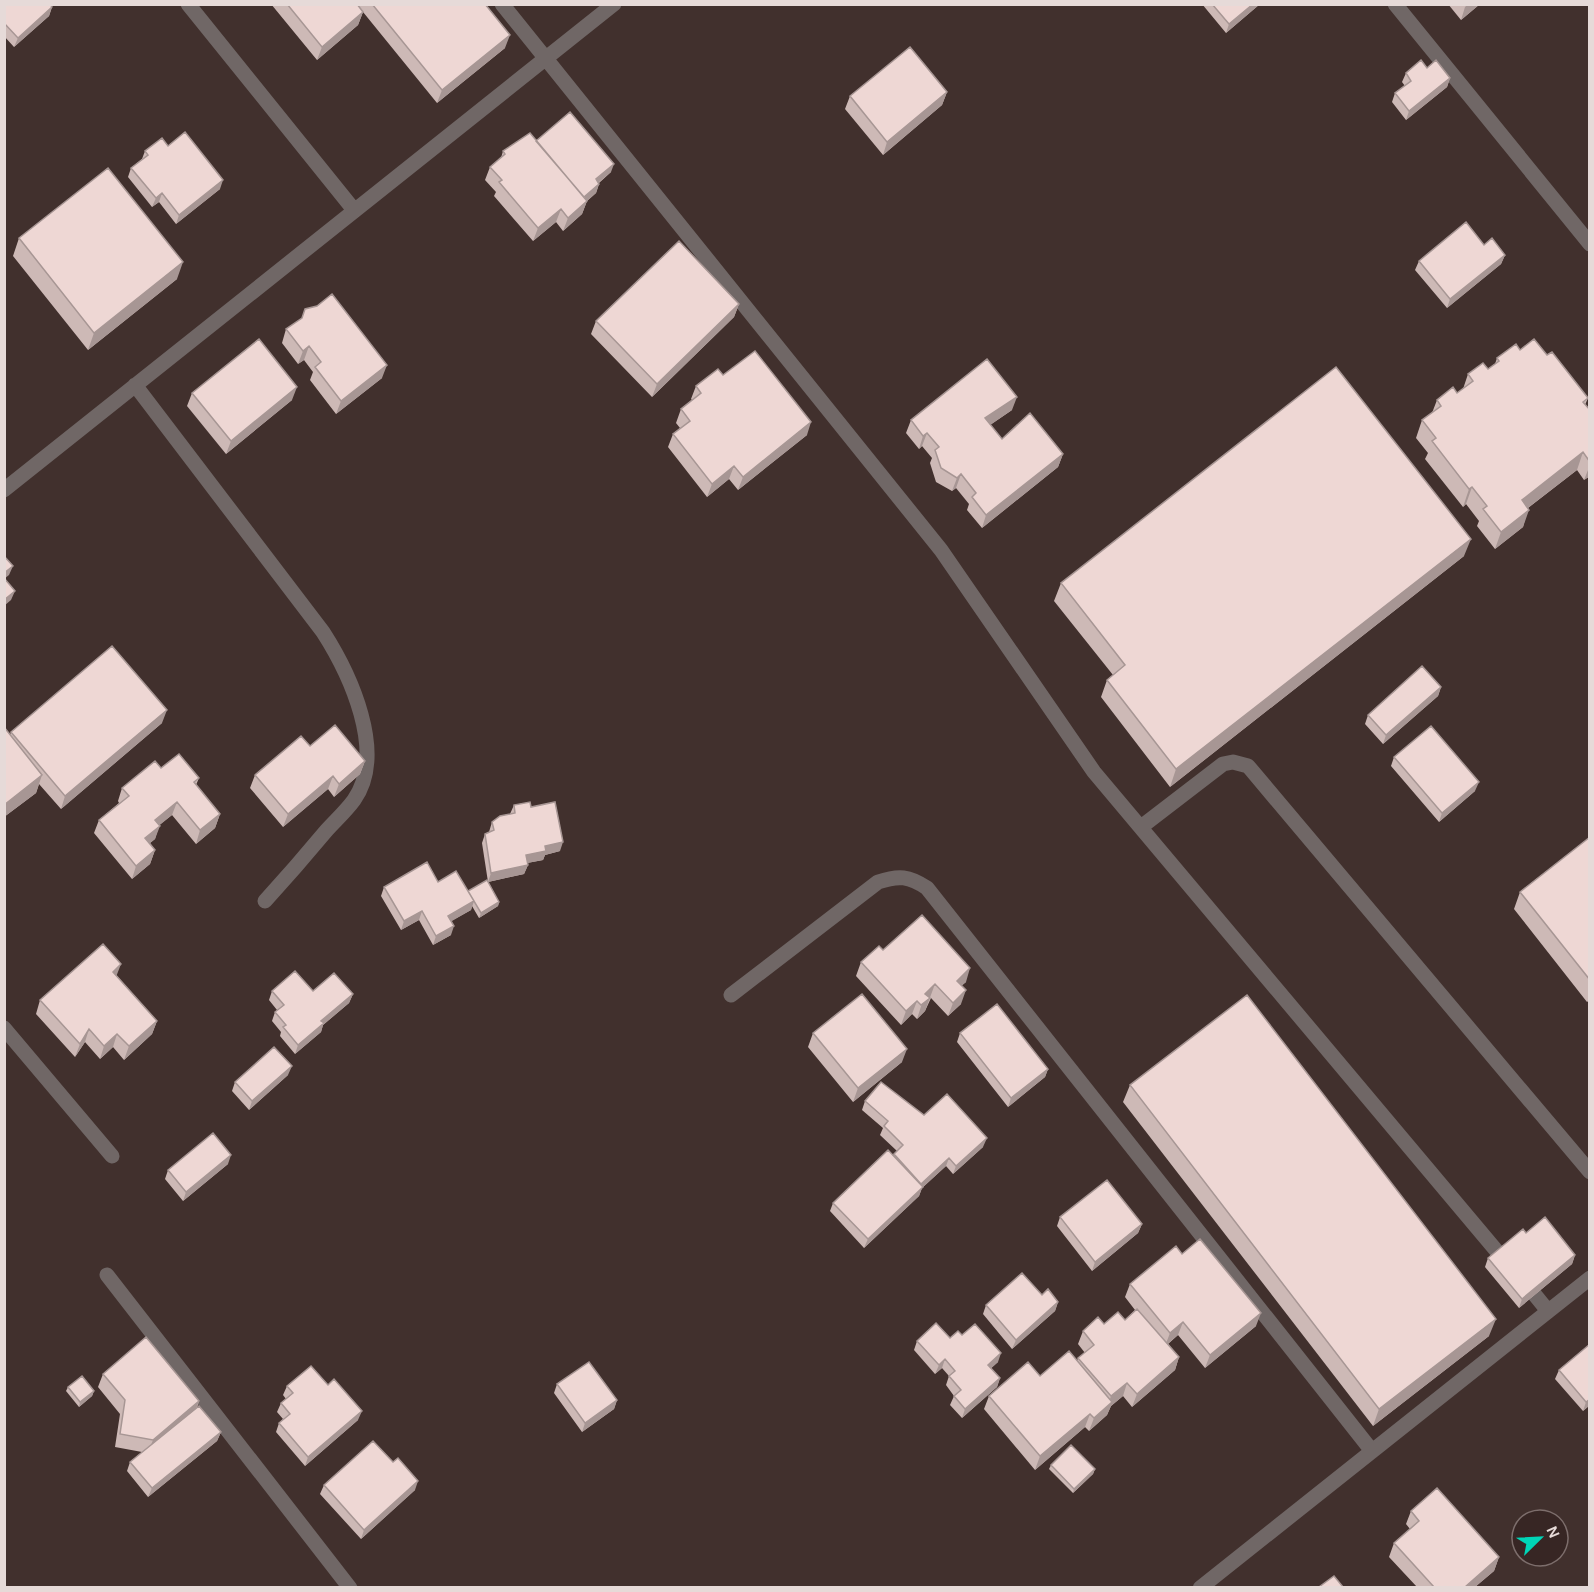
<svg xmlns="http://www.w3.org/2000/svg" width="1594" height="1592" font-family="Karla,sans-serif">
<style>
.lines{fill:none;stroke-linecap:round;stroke-linejoin:round}
.minor{stroke:#706766;stroke-width:15}
.wall{fill:#cdb9b6}
.shaded-wall{fill:#a79694}
.building{fill:#eed7d4;stroke:#a79694;stroke-width:1.5}
</style>
<rect width="100%" height="100%" fill="#41302d"/>
<g class="lines">
<!-- minor -->
<path class="minor" d="M 188,4 L 354,210
M 502,4 L 941,550 L 1094,772 L 1500,1255
M 1395,4 L 1590,244
M 135,385 L 323,632 C 350,674 387,753 354,800 C 346,811 335,821 326,831 C 306,855 286,878 265,901
M 4,490 L 614,4
M 1141,827 L 1223,764 L 1233,762 L 1248,766 L 1590,1172
M 731,995 L 878,882 C 899,875 909,876 927,888 L 1372,1451
M 4,1028 L 112,1156
M 107,1275 L 350,1588
M 1535,1295 L 1548,1311
M 1200,1588 L 1590,1278"/>
</g>
<!-- wall -->
<path class="wall" d="M 4,4 L 52,7 L 49,16 L 14,47 L 4,36 Z
M 271,4 L 485,4 L 505,48 L 437,103 L 363,12 L 358,25 L 317,60 Z
M 1202,4 L 1260,4 L 1226,33 Z
M 1448,4 L 1480,4 L 1461,20 Z
M 1427,68 L 1450,78 L 1447,87 L 1406,120 L 1392,102 L 1395,93 L 1405,86 L 1402,82 L 1406,73 Z
M 947,92 L 942,105 L 883,155 L 845,109 L 850,96 Z
M 536,141 L 611,172 L 599,183 L 599,184 L 596,193 L 587,201 L 582,214 L 563,231 L 556,222 L 533,241 L 494,196 L 496,192 L 485,180 L 490,167 L 501,158 L 503,151 Z
M 168,146 L 220,189 L 176,224 L 159,202 L 152,207 L 128,177 L 131,168 L 142,159 L 145,151 Z
M 19,238 L 177,279 L 88,350 L 13,256 Z
M 1484,245 L 1505,255 L 1501,264 L 1447,308 L 1415,270 L 1419,261 Z
M 739,304 L 734,317 L 652,397 L 591,334 L 596,321 Z
M 286,329 L 382,378 L 336,414 L 310,380 L 313,372 L 304,360 L 298,364 L 282,343 Z
M 1520,350 L 1547,355 L 1588,398 L 1585,405 L 1590,410 L 1590,476 L 1584,480 L 1577,470 L 1528,508 L 1523,527 L 1495,549 L 1477,526 L 1479,521 L 1466,504 L 1463,507 L 1425,459 L 1428,453 L 1416,438 L 1422,420 L 1432,413 L 1437,400 L 1457,393 L 1463,389 L 1468,374 L 1488,369 L 1495,364 L 1497,358 Z
M 723,375 L 807,435 L 738,490 L 729,479 L 707,497 L 668,447 L 673,434 L 680,428 L 676,423 L 681,409 L 692,400 L 691,399 L 696,386 Z
M 192,393 L 292,400 L 226,454 L 187,406 Z
M 1012,410 L 990,425 L 1002,439 L 1063,454 L 1058,467 L 982,528 L 967,510 L 969,504 L 956,488 L 952,491 L 936,482 L 930,463 L 932,458 L 922,446 L 919,449 L 906,433 L 911,420 Z
M 1464,556 L 1170,787 L 1101,697 L 1107,680 L 1113,675 L 1054,601 L 1061,583 Z
M 1441,687 L 1438,696 L 1383,744 L 1365,724 L 1368,715 Z
M 162,723 L 61,809 L 39,784 L 36,793 L 4,817 L 4,727 L 10,735 L 11,732 Z
M 310,746 L 365,761 L 360,774 L 334,797 L 328,789 L 283,827 L 250,788 L 255,775 Z
M 1394,757 L 1475,791 L 1439,822 L 1391,766 Z
M 161,768 L 199,778 L 196,785 L 220,814 L 215,828 L 196,844 L 172,815 L 159,825 L 155,839 L 150,843 L 155,850 L 150,864 L 132,879 L 94,833 L 99,820 L 119,803 L 118,801 L 122,788 Z
M 514,805 L 531,807 L 560,851 L 545,855 L 543,860 L 527,863 L 528,865 L 524,874 L 488,882 L 482,843 L 485,834 L 489,832 L 492,822 L 510,814 Z
M 1590,837 L 1590,1000 L 1587,1002 L 1514,909 L 1520,892 Z
M 438,882 L 499,902 L 498,906 L 479,918 L 472,906 L 471,910 L 451,921 L 451,935 L 433,945 L 419,920 L 401,930 L 381,896 L 384,887 Z
M 883,950 L 966,982 L 961,986 L 961,1004 L 948,1016 L 931,998 L 925,1011 L 917,1019 L 912,1014 L 901,1025 L 856,976 L 861,962 Z
M 117,976 L 157,1021 L 152,1034 L 124,1060 L 113,1047 L 100,1059 L 85,1042 L 75,1057 L 36,1014 L 40,1000 Z
M 272,991 L 313,991 L 353,994 L 349,1003 L 323,1025 L 321,1032 L 295,1054 L 280,1036 L 281,1032 L 272,1021 L 275,1012 L 277,1010 L 269,1000 Z
M 813,1033 L 902,1062 L 853,1102 L 808,1047 Z
M 960,1033 L 1048,1069 L 1045,1077 L 1008,1107 L 957,1042 Z
M 288,1075 L 249,1110 L 232,1091 L 235,1082 Z
M 1130,1085 L 1489,1336 L 1373,1426 L 1123,1102 Z
M 865,1101 L 924,1115 L 983,1147 L 953,1174 L 946,1166 L 922,1188 L 919,1196 L 864,1248 L 830,1211 L 833,1203 L 893,1156 L 897,1151 L 880,1135 L 883,1128 L 862,1110 Z
M 228,1164 L 183,1201 L 165,1179 L 168,1170 Z
M 1060,1217 L 1142,1224 L 1138,1233 L 1092,1271 L 1057,1226 Z
M 1526,1233 L 1575,1255 L 1572,1264 L 1519,1308 L 1485,1267 L 1488,1258 Z
M 1182,1254 L 1256,1326 L 1205,1368 L 1178,1335 L 1168,1344 L 1179,1357 L 1175,1370 L 1132,1407 L 1123,1396 L 1111,1406 L 1107,1415 L 1089,1431 L 1085,1427 L 1035,1470 L 984,1409 L 989,1396 L 1040,1376 L 1077,1361 L 1078,1358 L 1085,1353 L 1078,1344 L 1083,1331 L 1104,1324 L 1125,1320 L 1135,1310 L 1125,1297 L 1130,1284 Z
M 1042,1295 L 1058,1302 L 1055,1311 L 1012,1349 L 983,1314 L 986,1305 Z
M 962,1335 L 998,1362 L 991,1368 L 1000,1378 L 997,1387 L 962,1418 L 950,1405 L 954,1396 L 946,1385 L 949,1376 L 942,1368 L 935,1374 L 914,1350 L 917,1341 L 950,1338 Z
M 1590,1344 L 1590,1405 L 1583,1411 L 1555,1379 L 1559,1370 Z
M 103,1374 L 199,1401 L 197,1408 L 221,1432 L 217,1441 L 148,1497 L 127,1471 L 130,1462 L 142,1452 L 115,1447 L 120,1414 L 98,1387 Z
M 557,1384 L 617,1400 L 614,1409 L 582,1432 L 554,1393 Z
M 287,1386 L 358,1420 L 305,1466 L 276,1432 L 279,1423 L 283,1419 L 277,1412 L 281,1403 L 286,1399 L 283,1395 Z
M 68,1387 L 94,1391 L 92,1396 L 79,1407 L 66,1391 Z
M 1051,1465 L 1095,1469 L 1093,1474 L 1073,1493 L 1049,1469 Z
M 324,1485 L 415,1490 L 361,1539 L 320,1494 Z
M 1411,1511 L 1499,1557 L 1494,1571 L 1475,1587 L 1417,1587 L 1389,1557 L 1394,1543 L 1410,1529 L 1406,1524 Z"/>
<!-- shaded-wall -->
<path class="shaded-wall" d="M 1253,4 L 1260,4 L 1226,33 L 1229,24 Z
M 1468,4 L 1480,4 L 1461,20 L 1465,7 Z
M 52,7 L 49,16 L 14,47 L 18,38 Z
M 363,12 L 358,25 L 317,60 L 322,47 Z
M 510,35 L 505,48 L 437,103 L 442,90 Z
M 1450,78 L 1447,87 L 1406,120 L 1409,111 Z
M 947,92 L 942,105 L 883,155 L 887,142 Z
M 614,164 L 611,172 L 592,188 L 596,179 Z
M 223,180 L 220,189 L 176,224 L 179,215 Z
M 599,184 L 596,193 L 587,201 L 582,214 L 563,231 L 568,218 L 583,198 Z
M 162,193 L 159,202 L 152,207 L 156,198 Z
M 561,209 L 556,222 L 533,241 L 538,228 Z
M 1505,255 L 1501,264 L 1447,308 L 1450,299 Z
M 183,262 L 177,279 L 88,350 L 94,333 Z
M 739,304 L 734,317 L 652,397 L 657,384 Z
M 309,346 L 304,360 L 298,364 L 303,351 Z
M 387,365 L 382,378 L 336,414 L 341,401 Z
M 297,387 L 292,400 L 226,454 L 231,441 Z
M 1017,397 L 1012,410 L 980,432 L 985,418 Z
M 811,422 L 807,435 L 738,490 L 743,477 Z
M 927,433 L 922,446 L 919,449 L 923,436 Z
M 1583,452 L 1577,470 L 1516,517 L 1522,500 Z
M 1063,454 L 1058,467 L 982,528 L 986,515 Z
M 1590,465 L 1590,476 L 1584,480 Z
M 734,466 L 729,479 L 707,497 L 712,484 Z
M 961,474 L 956,488 L 952,491 L 957,478 Z
M 1472,487 L 1466,504 L 1463,507 L 1469,489 Z
M 1529,510 L 1523,527 L 1495,549 L 1501,532 Z
M 1471,539 L 1464,556 L 1170,787 L 1176,769 Z
M 13,566 L 9,575 L 4,579 L 4,573 Z
M 15,591 L 11,600 L 4,606 L 4,600 Z
M 1441,687 L 1438,696 L 1383,744 L 1386,735 Z
M 167,710 L 162,723 L 61,809 L 65,796 Z
M 365,761 L 360,774 L 334,797 L 339,784 Z
M 42,775 L 36,793 L 4,817 L 4,805 Z
M 333,776 L 328,789 L 283,827 L 288,814 Z
M 1479,782 L 1475,791 L 1439,822 L 1442,813 Z
M 177,802 L 172,815 L 150,833 L 155,820 Z
M 220,814 L 215,828 L 196,844 L 200,830 Z
M 160,826 L 155,839 L 140,851 L 145,838 Z
M 563,842 L 560,851 L 545,855 L 543,860 L 522,864 L 526,855 L 545,846 Z
M 155,850 L 150,864 L 132,879 L 136,866 Z
M 528,865 L 524,874 L 488,882 L 491,873 Z
M 474,901 L 471,910 L 445,925 L 448,916 Z
M 499,902 L 498,906 L 479,918 L 481,913 Z
M 422,911 L 419,920 L 401,930 L 404,921 Z
M 454,926 L 451,935 L 433,945 L 436,936 Z
M 121,964 L 116,977 L 113,972 Z
M 970,968 L 966,982 L 952,994 L 957,981 Z
M 935,984 L 925,1011 L 917,1019 L 925,994 Z
M 966,990 L 961,1004 L 948,1016 L 953,1003 Z
M 353,994 L 349,1003 L 323,1025 L 321,1032 L 295,1054 L 298,1045 L 321,1021 Z
M 917,1001 L 912,1014 L 901,1025 L 906,1011 Z
M 157,1021 L 152,1034 L 124,1060 L 129,1046 Z
M 89,1029 L 85,1042 L 75,1057 L 80,1044 Z
M 117,1034 L 113,1047 L 100,1059 L 104,1046 Z
M 907,1049 L 902,1062 L 853,1102 L 858,1088 Z
M 292,1066 L 288,1075 L 249,1110 L 252,1101 Z
M 1048,1069 L 1045,1077 L 1008,1107 L 1011,1098 Z
M 987,1138 L 983,1147 L 953,1174 L 956,1166 Z
M 231,1155 L 228,1164 L 183,1201 L 186,1192 Z
M 949,1158 L 946,1166 L 922,1188 L 919,1196 L 864,1248 L 868,1239 L 918,1191 L 921,1184 Z
M 1142,1224 L 1138,1233 L 1092,1271 L 1095,1262 Z
M 1575,1255 L 1572,1264 L 1519,1308 L 1522,1299 Z
M 1058,1302 L 1055,1311 L 1012,1349 L 1016,1340 Z
M 1261,1313 L 1256,1326 L 1205,1368 L 1210,1355 Z
M 1496,1319 L 1489,1336 L 1373,1426 L 1379,1409 Z
M 1183,1322 L 1178,1335 L 1165,1346 L 1170,1333 Z
M 1001,1353 L 998,1362 L 985,1374 L 988,1365 Z
M 1179,1357 L 1175,1370 L 1132,1407 L 1137,1394 Z
M 945,1359 L 942,1368 L 935,1374 L 939,1365 Z
M 1000,1378 L 997,1387 L 962,1418 L 965,1409 Z
M 1127,1383 L 1123,1396 L 1111,1406 L 1107,1415 L 1089,1431 L 1094,1418 L 1108,1405 L 1111,1396 Z
M 94,1391 L 92,1396 L 79,1407 L 80,1402 Z
M 1590,1399 L 1590,1405 L 1583,1411 L 1586,1402 Z
M 617,1400 L 614,1409 L 582,1432 L 585,1423 Z
M 199,1401 L 194,1414 L 148,1453 L 153,1440 Z
M 362,1411 L 358,1420 L 305,1466 L 308,1457 Z
M 1090,1414 L 1085,1427 L 1035,1470 L 1040,1456 Z
M 221,1432 L 217,1441 L 148,1497 L 152,1488 Z
M 1095,1469 L 1093,1474 L 1073,1493 L 1074,1489 Z
M 418,1481 L 415,1490 L 361,1539 L 364,1530 Z
M 1499,1557 L 1494,1571 L 1475,1587 L 1465,1587 Z"/>
<!-- building -->
<path class="building" d="M 4,4 L 50,4 L 52,7 L 18,38 L 4,23 Z
M 287,4 L 357,4 L 363,12 L 322,47 Z
M 372,4 L 485,4 L 510,35 L 442,90 Z
M 1212,4 L 1253,4 L 1229,24 Z
M 910,47 L 947,92 L 887,142 L 850,96 Z
M 1421,60 L 1427,68 L 1436,60 L 1450,78 L 1409,111 L 1395,93 L 1411,81 L 1406,73 Z
M 570,112 L 614,164 L 596,179 L 599,184 L 584,197 L 536,141 Z
M 185,132 L 223,180 L 179,215 L 162,193 L 156,198 L 131,168 L 148,155 L 145,151 L 162,138 L 168,146 Z
M 530,133 L 587,201 L 568,218 L 561,209 L 538,228 L 499,182 L 502,180 L 490,167 L 505,154 L 503,151 Z
M 108,168 L 183,262 L 94,333 L 19,238 Z
M 1466,222 L 1484,245 L 1492,238 L 1505,255 L 1450,299 L 1419,261 Z
M 679,241 L 739,304 L 657,384 L 596,321 Z
M 332,294 L 387,365 L 341,401 L 315,367 L 321,362 L 309,346 L 303,351 L 286,329 L 302,318 L 305,309 L 317,306 Z
M 259,339 L 297,387 L 231,441 L 192,393 Z
M 1534,339 L 1547,355 L 1552,352 L 1588,398 L 1583,402 L 1590,410 L 1590,462 L 1583,452 L 1522,500 L 1529,510 L 1501,532 L 1483,509 L 1487,506 L 1472,487 L 1469,489 L 1432,441 L 1436,438 L 1422,420 L 1441,406 L 1437,400 L 1453,387 L 1457,393 L 1473,381 L 1468,374 L 1483,363 L 1488,369 L 1499,361 L 1497,358 L 1516,344 L 1520,350 Z
M 755,351 L 811,422 L 743,477 L 734,466 L 712,484 L 673,434 L 690,421 L 681,409 L 701,393 L 696,386 L 718,369 L 723,375 Z
M 987,359 L 1017,397 L 985,418 L 1002,439 L 1030,413 L 1063,454 L 986,515 L 972,497 L 976,493 L 961,474 L 957,478 L 941,468 L 935,450 L 939,447 L 927,433 L 923,436 L 911,420 Z
M 1336,367 L 1471,539 L 1176,769 L 1107,680 L 1125,665 L 1061,583 Z
M 4,556 L 13,566 L 4,573 Z
M 4,578 L 15,591 L 4,600 Z
M 112,646 L 167,710 L 65,796 L 11,732 Z
M 1422,666 L 1441,687 L 1386,735 L 1368,715 Z
M 335,725 L 365,761 L 339,784 L 333,776 L 288,814 L 255,775 L 301,736 L 310,746 Z
M 1431,726 L 1479,782 L 1442,813 L 1394,757 Z
M 4,727 L 42,775 L 4,805 Z
M 179,754 L 199,778 L 194,782 L 220,814 L 200,830 L 177,802 L 155,820 L 160,826 L 145,838 L 155,850 L 136,866 L 99,820 L 129,796 L 122,788 L 155,761 L 161,768 Z
M 530,802 L 531,807 L 555,802 L 563,842 L 545,846 L 546,851 L 526,855 L 528,865 L 491,873 L 485,834 L 494,830 L 492,822 L 500,816 L 515,813 L 514,805 Z
M 1590,837 L 1590,980 L 1520,892 Z
M 427,862 L 438,882 L 456,871 L 474,901 L 448,916 L 454,926 L 436,936 L 422,911 L 404,921 L 384,887 Z
M 487,880 L 499,902 L 481,913 L 468,891 Z
M 922,915 L 970,968 L 957,981 L 966,990 L 953,1003 L 935,984 L 925,994 L 930,998 L 921,1005 L 917,1001 L 906,1011 L 861,962 L 879,946 L 883,950 Z
M 103,944 L 121,964 L 113,972 L 157,1021 L 129,1046 L 117,1034 L 104,1046 L 89,1029 L 80,1044 L 40,1000 Z
M 295,971 L 313,991 L 334,973 L 353,994 L 321,1021 L 324,1023 L 298,1045 L 283,1027 L 286,1025 L 275,1012 L 284,1005 L 272,991 Z
M 862,994 L 907,1049 L 858,1088 L 813,1033 Z
M 1247,995 L 1496,1319 L 1379,1409 L 1130,1085 Z
M 997,1004 L 1048,1069 L 1011,1098 L 960,1033 Z
M 274,1047 L 292,1066 L 252,1101 L 235,1082 Z
M 881,1082 L 924,1115 L 947,1094 L 987,1138 L 956,1166 L 949,1158 L 921,1184 L 894,1154 L 903,1145 L 884,1126 L 888,1121 L 865,1101 Z
M 213,1133 L 231,1155 L 186,1192 L 168,1170 Z
M 888,1150 L 923,1187 L 868,1239 L 833,1203 Z
M 1107,1180 L 1142,1224 L 1095,1262 L 1060,1217 Z
M 1545,1217 L 1575,1255 L 1522,1299 L 1488,1258 L 1523,1229 L 1526,1233 Z
M 1200,1239 L 1261,1313 L 1210,1355 L 1183,1322 L 1170,1333 L 1130,1284 L 1176,1246 L 1182,1254 Z
M 1022,1273 L 1042,1295 L 1048,1289 L 1058,1302 L 1016,1340 L 986,1305 Z
M 1137,1309 L 1179,1357 L 1137,1394 L 1127,1383 L 1111,1396 L 1078,1358 L 1094,1345 L 1083,1331 L 1098,1317 L 1104,1324 L 1118,1312 L 1125,1320 Z
M 936,1323 L 950,1338 L 958,1331 L 962,1335 L 975,1324 L 1001,1353 L 988,1365 L 1000,1378 L 965,1409 L 954,1396 L 961,1390 L 949,1376 L 955,1371 L 945,1359 L 939,1365 L 917,1341 Z
M 146,1337 L 199,1401 L 153,1440 L 120,1434 L 125,1400 L 103,1374 Z
M 1590,1344 L 1590,1399 L 1586,1402 L 1559,1370 Z
M 1069,1351 L 1112,1402 L 1094,1418 L 1090,1414 L 1040,1456 L 989,1396 L 1028,1362 L 1040,1376 Z
M 589,1362 L 617,1400 L 585,1423 L 557,1384 Z
M 311,1366 L 328,1385 L 334,1379 L 362,1411 L 308,1457 L 279,1423 L 290,1414 L 281,1403 L 293,1393 L 287,1386 Z
M 82,1376 L 94,1391 L 80,1402 L 68,1387 Z
M 199,1406 L 221,1432 L 152,1488 L 130,1462 Z
M 373,1441 L 393,1462 L 398,1458 L 418,1481 L 364,1530 L 324,1485 Z
M 1071,1445 L 1095,1469 L 1074,1489 L 1051,1465 Z
M 1437,1488 L 1499,1557 L 1465,1587 L 1434,1587 L 1394,1543 L 1419,1521 L 1411,1511 Z
M 1334,1576 L 1343,1587 L 1319,1587 Z"/>
<!-- border -->
<rect width="1594" height="1592" fill="none" stroke="#e6dad8" stroke-width="12"/>
<!-- north arrow -->
<g transform="translate(1540 1538) rotate(66)"><circle r="28" fill="#372624" stroke="#7d6e6c" stroke-width="1.5"/>
<path d="M0-4.5L10 22L0 15L-10 22Z" fill="#00d5b7"/>
<text y="-9" font-size="16" font-weight="bold" text-anchor="middle" fill="#e6dad8">N</text>
</g>
</svg>
